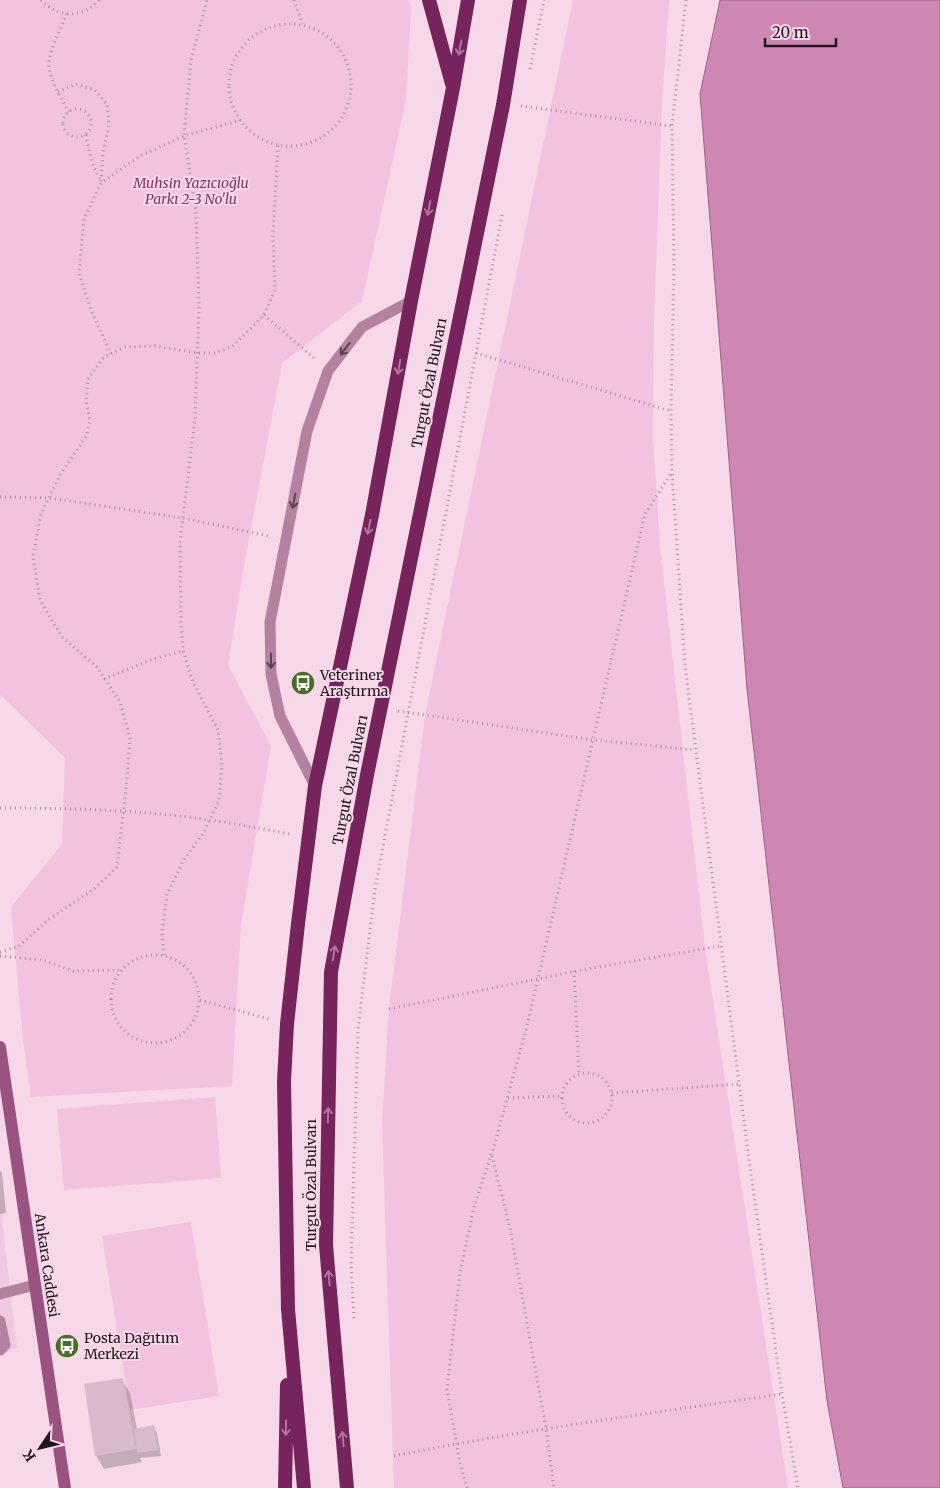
<svg xmlns="http://www.w3.org/2000/svg" width="940" height="1488" font-family="Merriweather,serif">
<style>
.built{fill:#efc9df}
.green{fill:#f2c2de}
.water{fill:#ce87b2;stroke:#9a6585}
.shadow{fill:#0003}
.building{fill:#d8bacc}
.lines{fill:none;stroke-linecap:round;stroke-linejoin:round}
.path{stroke:#a8919e;stroke-width:3;stroke-dasharray:1 4;stroke-linecap:butt}
.service{stroke:#b482a0;stroke-width:11}
.secondary{stroke:#9a5380;stroke-width:12}
.trunk{stroke:#77235d;stroke-width:14}
.oneway{stroke:#b0749c}
.oneway2{stroke:#5c4151}
.labels{text-anchor:middle;stroke-width:4;stroke-linejoin:round;paint-order:stroke}
.park-label{font-size:14px;font-style:italic;fill:#86336b;stroke:#f6d8e9}
.street-label{font-size:14px;fill:#21161d;stroke:#f6d8e9}
.poi-label{font-size:14px;fill:#21161d;stroke:#f6d8e9;text-anchor:start}
</style>
<rect width="100%" height="100%" fill="#f6d8e9"/>
<!-- built -->
<path class="built" d="M 0,1203 L 17,1348 L 0,1354 Z"/>
<!-- green -->
<path class="green" d="M 0,0 L 408,0 L 411,9 L 406,100 L 362,301 L 282,363 L 245,560 L 228,665 L 271,746 L 241,925 L 232,1086 L 31,1097 L 23,1039 L 11,907 L 62,844 L 65,758 L 0,694 Z
M 573,0 L 669,0 L 662,103 L 654,322 L 653,438 L 660,546 L 706,956 L 788,1488 L 394,1488 L 382,1122 L 389,1009 L 425,715 Z
M 215,1097 L 221,1178 L 64,1190 L 57,1109 Z
M 191,1222 L 219,1396 L 130,1410 L 102,1236 Z"/>
<!-- water -->
<path class="water" d="M 720,0 L 940,0 L 940,1488 L 843,1488 L 827,1401 L 747,689 L 700,94 Z"/>
<!-- shadow -->
<path class="shadow" d="M 0,1170 L 2,1173 L 6,1213 L 0,1214 Z
M 122,1380 L 130,1393 L 137,1429 L 154,1427 L 157,1433 L 161,1456 L 140,1458 L 142,1462 L 104,1469 L 96,1455 Z"/>
<!-- building -->
<path class="building" d="M 123,1378 L 136,1449 L 95,1456 L 84,1384 Z
M 154,1425 L 158,1450 L 137,1453 L 134,1429 Z"/>
<g class="lines">
<!-- path -->
<path class="path" d="M 41,0 C 58,18 83,19 99,0
M 294,0 L 303,24
M 686,0 L 672,126 L 674,264 L 671,411 L 672,472 L 685,666 L 749,1160 L 782,1394 L 798,1488
M 67,14 C 61,27 48,52 49,66 C 50,80 62,100 69,112
M229 85a61 61 0 1 1 122 0a61 61 0 1 1-122 0Z
M 530,69 L 544,0
M 58,92 L 76,84 L 95,90 L 107,104 L 109,125 L 103,152 L 101,182
M 521,106 L 672,126
M63 123a14 14 0 1 1 28 0a14 14 0 1 1-28 0Z
M 86,135 L 92,163 L 101,182
M 264,315 L 315,359
M 476,353 L 671,411
M 111,354 L 91,310 L 79,273 L 84,219 L 101,183 L 140,156 L 184,136 L 241,120
M 0,497 L 49,498 L 183,518 L 269,536
M 104,679 L 153,659 L 183,651
M 398,711 L 594,740 L 695,750
M 0,808 C 70,808 141,810 210,820 C 237,824 263,829 290,834
M 0,952 L 19,946 L 48,920 L 94,889 L 117,867 L 126,789 L 130,738 L 120,702 L 97,667 L 62,637 L 40,600 L 33,556 L 41,514 L 60,475 L 87,435 L 90,420 L 86,401 L 88,379 L 104,357 L 125,347 L 155,346 L 197,353 L 214,353 L 232,347 L 264,315 L 275,290 L 273,235 L 278,145
M111 999a44 44 0 1 1 88 0a44 44 0 1 1-88 0Z
M 164,955 L 162,932 L 167,895 L 183,861 L 202,835 L 219,801 L 222,765 L 218,730 L 193,682 L 183,651 L 181,622 L 180,542 L 195,418 L 199,307 L 196,212 L 184,136 L 191,60 L 207,0
M 0,956 L 43,960 L 73,971 L 121,970
M 574,971 L 579,1074
M 200,1000 L 269,1019
M 389,1009 L 592,968 L 721,946
M562 1098a25 25 0 1 1 50 0a25 25 0 1 1-50 0Z
M 612,1093 L 739,1084
M 508,1098 L 562,1096
M 492,1156 L 510,1228 L 546,1429 L 554,1488
M 354,1318 L 351,1266 L 358,1029 L 375,889 L 502,215
M 394,1456 C 522,1430 652,1413 782,1394
M 467,1488 L 460,1463 L 447,1389 L 460,1273 L 474,1207 L 495,1143 L 528,1022 L 645,514 L 672,472"/>
<!-- service -->
<path class="service" d="M 315,786 L 280,716 L 271,674 L 270,622 L 307,431 L 328,371 L 362,327 L 411,301
M 0,1294 L 35,1285
M 0,1321 L 5,1345 L 0,1350"/>
<!-- secondary -->
<path class="secondary" d="M 0,1047 L 65,1488"/>
<!-- trunk -->
<path class="trunk" d="M 429,0 L 452,84
M 285,1488 L 287,1385
M 304,1488 L 288,1309 L 284,1081 L 287,1024 L 298,924 L 315,786 L 372,515 L 411,301 L 453,88 L 468,0
M 347,1488 L 326,1245 L 331,972 L 367,775 L 503,105 L 520,0"/>
</g>
<!-- one-way arrows -->
<defs><path id="oneway-shaft" d="M-6 0H5M1.5-3L5.5 0L1.5 3" fill="none" stroke-width="1.6" stroke-linecap="round" stroke-linejoin="round" transform="scale(1.25)"/></defs>
<g class="oneway">
<use href="#oneway-shaft" transform="translate(460 48) rotate(100)"/>
<use href="#oneway-shaft" transform="translate(429 208) rotate(101)"/>
<use href="#oneway-shaft" transform="translate(399 367) rotate(100)"/>
<use href="#oneway-shaft" transform="translate(369 527) rotate(102)"/>
<use href="#oneway-shaft" transform="translate(334 953) rotate(-80)"/>
<use href="#oneway-shaft" transform="translate(328 1115) rotate(-89)"/>
<use href="#oneway-shaft" transform="translate(329 1278) rotate(-95)"/>
<use href="#oneway-shaft" transform="translate(286 1428) rotate(91)"/>
<use href="#oneway-shaft" transform="translate(343 1439) rotate(-95)"/>
</g>
<g class="oneway2">
<use href="#oneway-shaft" transform="translate(345 349) rotate(128)"/>
<use href="#oneway-shaft" transform="translate(294 501) rotate(101)"/>
<use href="#oneway-shaft" transform="translate(271 661) rotate(89)"/>
</g>
<!-- icons -->
<defs>
<g id="bus-disc" transform="scale(1.25)"><circle r="9.5" fill="#486d27" stroke="#f6d8e9"/><path d="M-5-6H5V4H4V6H2V4H-2V6H-4V4H-5ZM-3.5-4V0h7V-4ZM-3.5 1.2v1.5H-2V1.2ZM2 1.2v1.5H3.5V1.2Z" fill="#fff"/></g>
</defs>
<g fill-rule="evenodd">
<use href="#bus-disc" x="303" y="683"/>
<use href="#bus-disc" x="67" y="1346"/>
</g>
<g class="labels">
<!-- park labels -->
<g class="park-label">
<text x="191" y="188">Muhsin Yazıcıoğlu<tspan x="191" dy="16">Parkı 2-3 No'lu</tspan></text>
</g>
<!-- street labels -->
<g class="street-label">
<text transform="translate(429 383) rotate(-79)" y="5">Turgut Özal Bulvarı</text>
<text transform="translate(350 780) rotate(-79)" y="5">Turgut Özal Bulvarı</text>
<text transform="translate(311 1185) rotate(-90)" y="5">Turgut Özal Bulvarı</text>
<text transform="translate(47 1265) rotate(82)" y="5">Ankara Caddesi</text>
</g>
<!-- poi labels -->
<g class="poi-label">
<text x="320" y="680">Veteriner<tspan x="320" dy="16">Araştırma</tspan></text>
<text x="84" y="1343">Posta Dağıtım<tspan x="84" dy="16">Merkezi</tspan></text>
</g>
</g>
<!-- north arrow -->
<g transform="translate(40 1448) rotate(235)" stroke="#f6d8e9" stroke-width="4" paint-order="stroke">
<path d="M0-4L9 19L0 12L-9 19Z" fill="#21161d"/>
<text y="-8" font-size="14" font-weight="bold" text-anchor="middle" fill="#21161d">K</text>
</g>
<!-- scale -->
<path d="M765 38v8h71v-8" fill="none" stroke="#21161d" stroke-width="2.5"/>
<text x="772" y="38" font-size="15" fill="#21161d" stroke="#f6d8e9" stroke-width="4" paint-order="stroke">20 m</text>
</svg>
